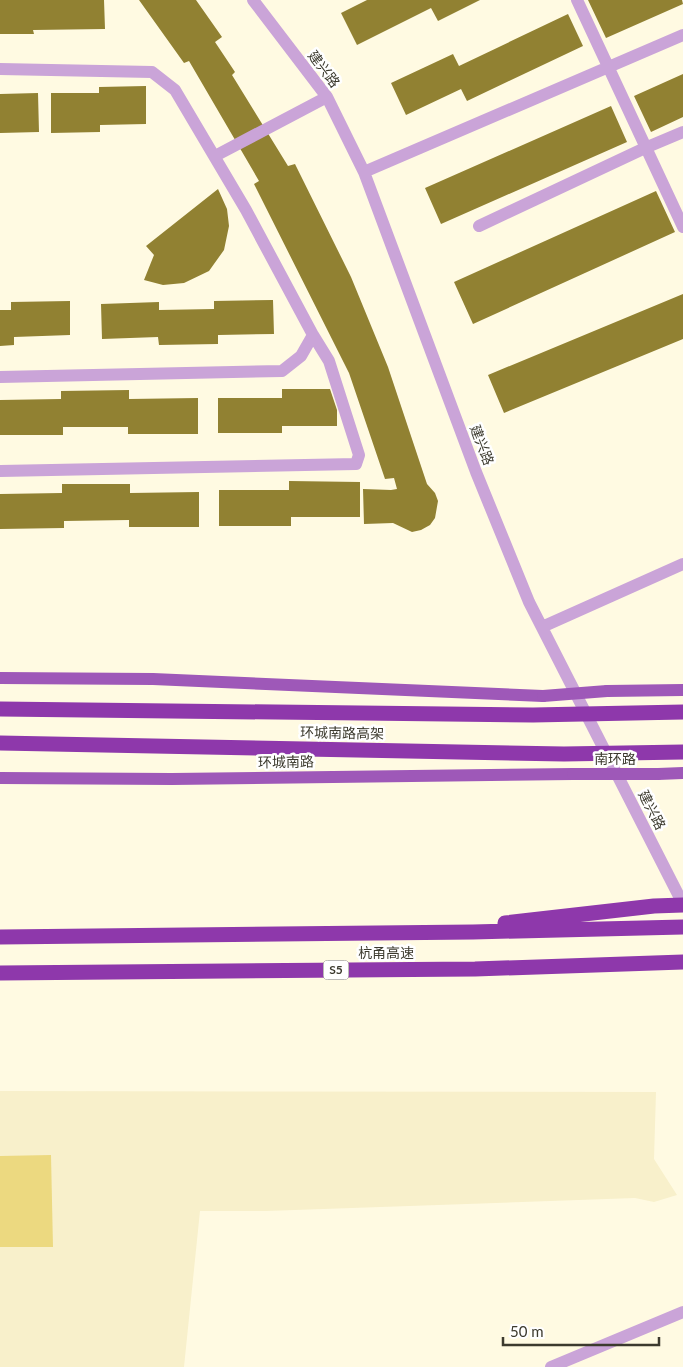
<svg xmlns="http://www.w3.org/2000/svg" width="683" height="1367" font-family="Lato,'Noto Sans SC',sans-serif">
<style>
.built{fill:#f8f0cb}
.park{fill:#ecd980}
.building{fill:#918132}
.lines{fill:none;stroke-linecap:round;stroke-linejoin:round}
.minor{stroke:#caa4d8;stroke-width:12}
.major{stroke:#9e58b8;stroke-width:12}
.highway{stroke:#8e38ab;stroke-width:15}
.major-bridge{stroke:#9e58b8;stroke-width:12}
.highway-bridge{stroke:#8e38ab;stroke-width:15}
.labels{text-anchor:middle;stroke-width:5;stroke-linejoin:round;paint-order:stroke}
.shield{fill:#fff;stroke:#76756d;stroke-width:1}
.shield-label{font-size:12px;font-weight:bold;fill:#3c3a2e}
.street-label{font-size:14px;fill:#3c3a2e;stroke:#fff}
</style>
<rect width="100%" height="100%" fill="#fffae2"/>
<!-- built -->
<path class="built" d="M 0,1091 L 656,1092 L 654,1159 L 677,1195 L 654,1202 L 635,1198 L 266,1211 L 200,1211 L 184,1367 L 0,1367 Z"/>
<!-- park -->
<path class="park" d="M 51,1155 L 53,1247 L 0,1247 L 0,1156 Z"/>
<!-- building -->
<path class="building" d="M 0,0 L 104,0 L 105,29 L 33,30 L 34,34 L 0,34 Z
M 139,0 L 196,0 L 222,37 L 215,42 L 235,72 L 232,75 L 288,166 L 295,164 L 351,277 L 388,367 L 427,484 L 435,493 L 438,501 L 435,518 L 430,525 L 421,530 L 412,532 L 393,523 L 364,524 L 363,489 L 391,490 L 397,489 L 394,478 L 385,479 L 349,373 L 254,184 L 259,181 L 189,61 L 184,63 Z
M 367,0 L 480,0 L 438,21 L 431,8 L 357,45 L 341,13 Z
M 588,0 L 682,0 L 683,4 L 606,38 Z
M 568,14 L 583,46 L 467,101 L 461,89 L 406,115 L 391,83 L 453,54 L 459,66 Z
M 683,74 L 683,117 L 651,132 L 634,96 Z
M 146,86 L 146,124 L 100,125 L 100,132 L 51,133 L 51,93 L 99,93 L 99,87 Z
M 38,93 L 39,132 L 0,133 L 0,94 Z
M 611,106 L 627,142 L 441,224 L 425,188 Z
M 218,189 L 227,209 L 229,226 L 224,250 L 209,271 L 184,283 L 163,285 L 144,280 L 154,255 L 146,246 Z
M 656,191 L 675,232 L 473,324 L 454,282 Z
M 683,294 L 683,339 L 504,413 L 488,375 Z
M 273,300 L 274,334 L 218,335 L 218,344 L 159,345 L 158,337 L 102,339 L 101,304 L 159,302 L 159,310 L 214,309 L 214,301 Z
M 70,301 L 70,335 L 14,337 L 14,345 L 0,346 L 0,310 L 11,310 L 11,302 Z
M 282,389 L 330,389 L 337,410 L 337,426 L 282,426 L 282,433 L 218,433 L 218,398 L 282,398 Z
M 129,390 L 129,399 L 198,398 L 198,434 L 128,434 L 128,427 L 63,427 L 63,435 L 0,435 L 0,400 L 61,399 L 61,391 Z
M 289,481 L 360,482 L 360,517 L 291,517 L 291,526 L 219,526 L 219,490 L 289,490 Z
M 62,484 L 130,484 L 130,493 L 199,492 L 199,527 L 129,527 L 129,520 L 64,521 L 64,528 L 0,529 L 0,494 L 62,493 Z"/>
<g class="lines">
<!-- minor -->
<path class="minor" d="M 253,0 L 327,97 L 364,172 L 476,472 L 529,602 L 683,904
M 577,0 L 683,227
M 0,69 L 152,72 L 175,90 L 246,210 L 313,335 L 301,356 L 282,371 L 0,377
M 215,156 L 327,97
M 364,172 L 683,35
M 479,226 L 645,148 L 683,132
M 0,471 L 356,464 L 359,455 L 329,361 L 313,335
M 542,627 L 683,564
M 551,1367 L 683,1312"/>
<!-- major -->
<path class="major" d="M 0,678 L 153,679 L 543,696
M 607,691 L 683,690
M 658,774 L 683,773
M 0,778 L 172,779 L 573,774"/>
<!-- highway -->
<path class="highway" d="M 505,923 L 654,906 L 683,905
M 0,937 L 473,932 L 683,927
M 0,973 L 475,969 L 683,962"/>
<!-- major-bridge -->
<path class="major-bridge" d="M 543,696 L 607,691
M 573,774 L 658,774"/>
<!-- highway-bridge -->
<path class="highway-bridge" d="M 0,709 L 533,715 L 683,712
M 0,743 L 564,754 L 683,752"/>
</g>
<g class="labels">
<!-- shield labels -->
<rect class="shield" x="323.5" y="960.5" width="25" height="19" rx="4"/>
<g class="shield-label">
<text x="336" y="974">S5</text>
</g>
<!-- street labels -->
<g class="street-label">
<text transform="translate(324 69) rotate(53)" y="5">建兴路</text>
<text transform="translate(482 445) rotate(69)" y="5">建兴路</text>
<text transform="translate(342 733) rotate(1)" y="5">环城南路高架</text>
<text x="615" y="764">南环路</text>
<text transform="translate(286 762) rotate(-1)" y="5">环城南路</text>
<text transform="translate(652 810) rotate(63)" y="5">建兴路</text>
<text x="386" y="958">杭甬高速</text>
</g>
</g>
<!-- scale -->
<path d="M503 1337v8h156v-8" fill="none" stroke="#3c3a2e" stroke-width="2.5"/>
<text x="510" y="1337" font-size="15" fill="#3c3a2e" stroke="#ffffff" stroke-width="4" paint-order="stroke">50 m</text>
</svg>
